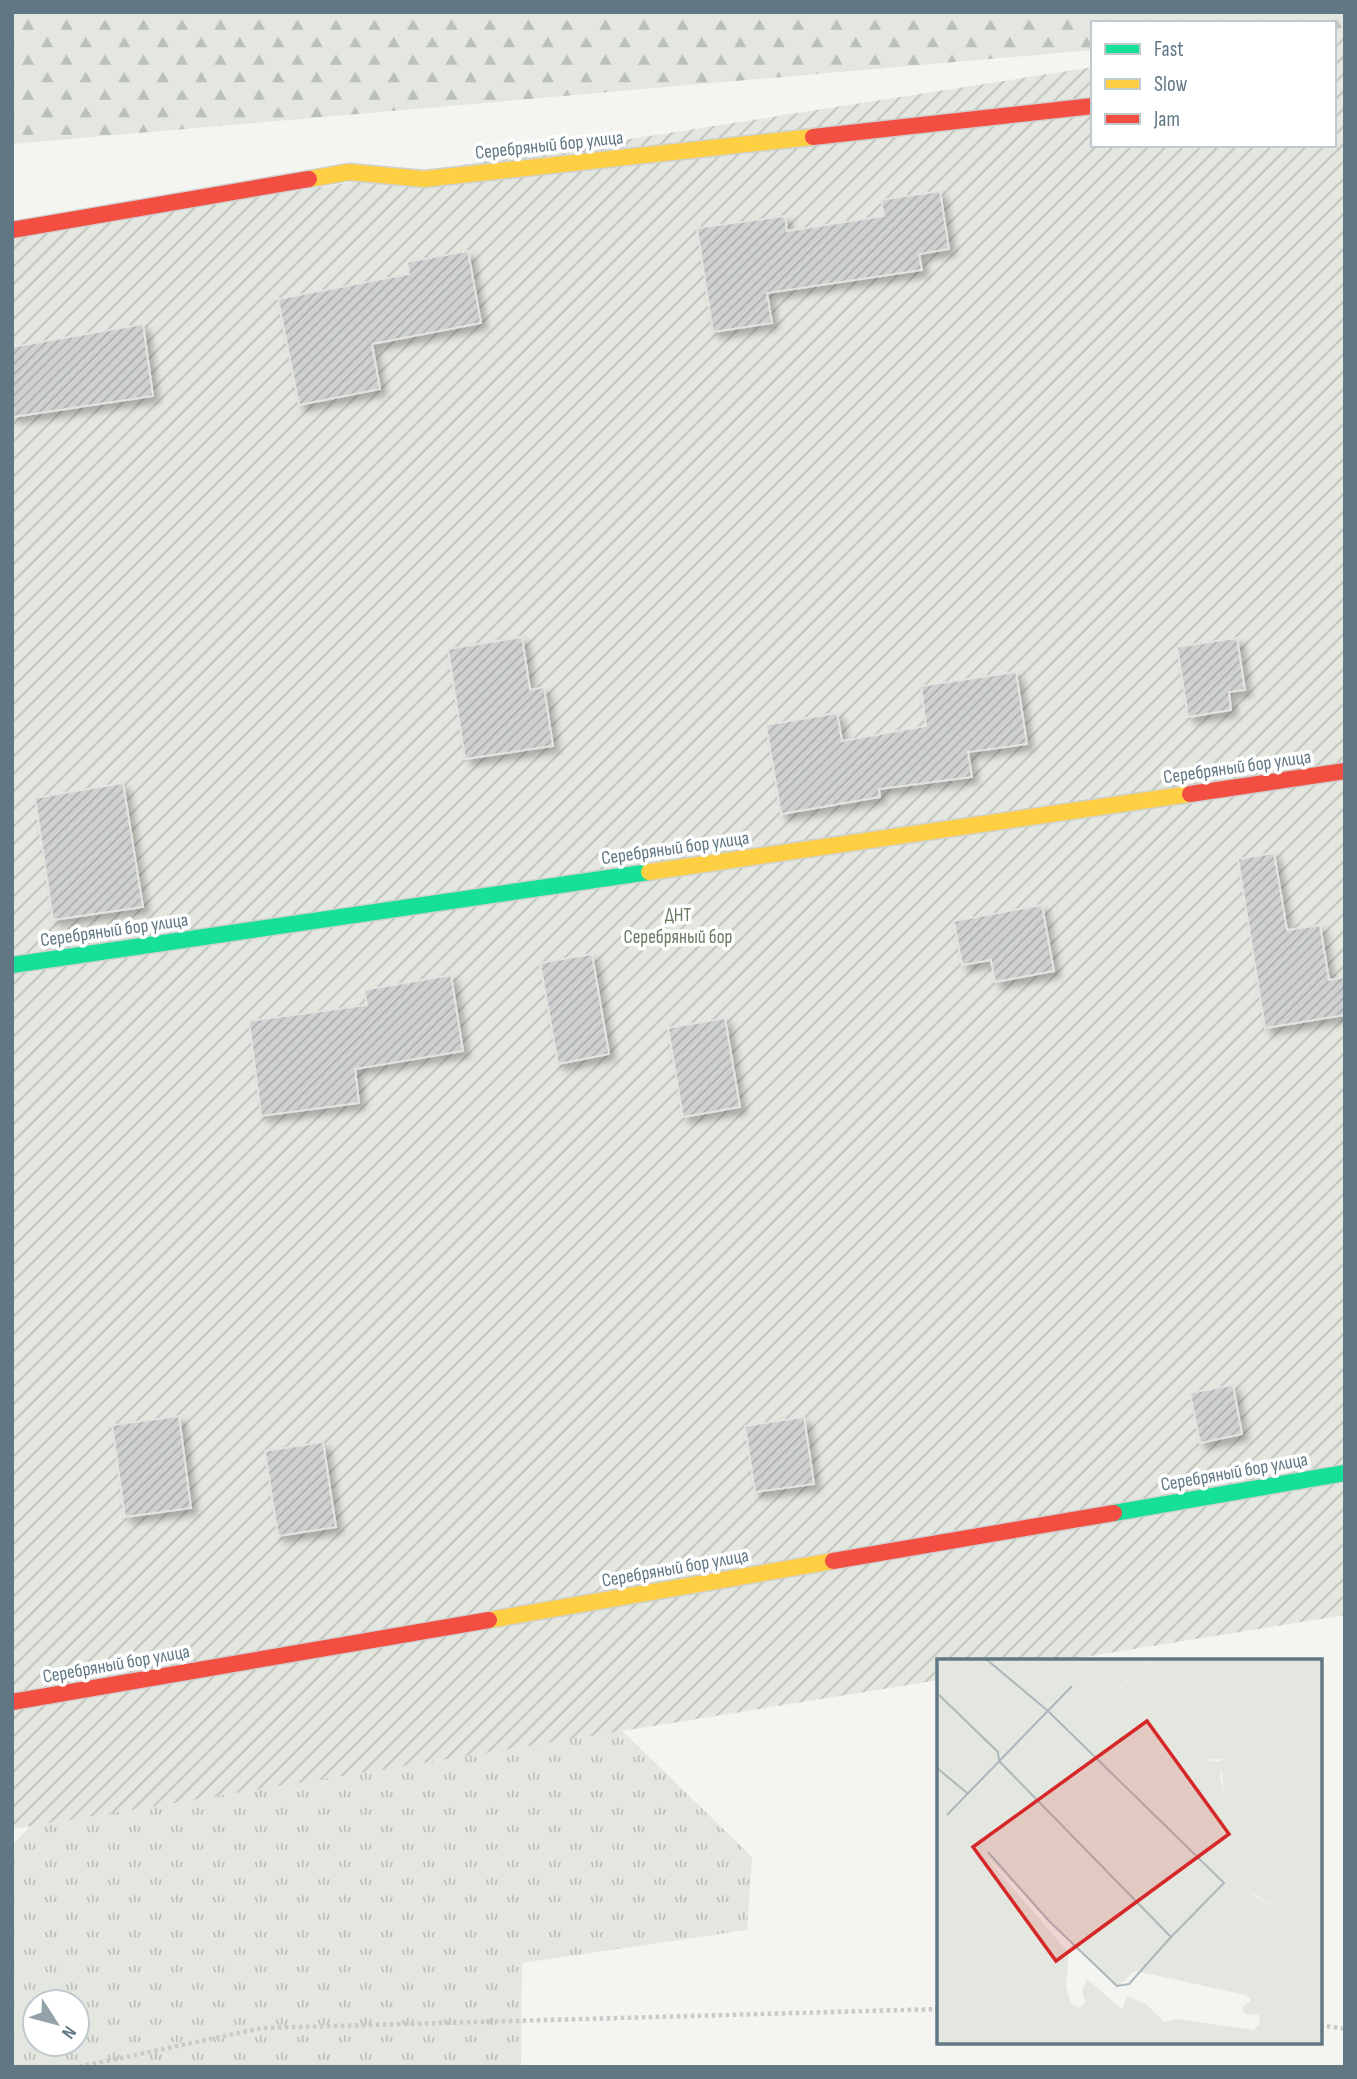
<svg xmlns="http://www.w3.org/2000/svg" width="1357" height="2079" font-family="'Sofia Sans Condensed',sans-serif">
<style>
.grass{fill:url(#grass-tufts);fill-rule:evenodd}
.forest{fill:url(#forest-firs)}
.garden{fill:url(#garden-furrows)}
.building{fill:url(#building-hatch);stroke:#e3e3e1;stroke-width:2;filter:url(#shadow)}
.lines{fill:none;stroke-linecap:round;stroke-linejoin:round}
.fast-casing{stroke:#cfd1d1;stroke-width:19}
.slow-casing{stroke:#cfd1d1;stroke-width:19}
.jam-casing{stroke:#cfd1d1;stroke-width:19}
.path{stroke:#cacacb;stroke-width:4.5;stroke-dasharray:3.5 3.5;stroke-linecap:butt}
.fast{stroke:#16e098;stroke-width:16}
.slow{stroke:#ffcf43;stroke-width:16}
.jam{stroke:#f24e42;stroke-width:16}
.labels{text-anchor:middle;stroke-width:7;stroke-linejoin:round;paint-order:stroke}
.street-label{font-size:19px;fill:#617884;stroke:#fff}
.park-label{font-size:19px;fill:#687b60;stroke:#fff}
.inset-road{fill:none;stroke:#acb7bb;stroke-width:2}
.view{fill:#d62828;fill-opacity:0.15;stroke:#d62828;stroke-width:3.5}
.inset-edge{fill:none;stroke:#617884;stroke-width:3.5}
</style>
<defs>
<pattern id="grass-tufts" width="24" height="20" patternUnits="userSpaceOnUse" patternTransform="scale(1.75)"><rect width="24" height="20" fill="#e4e7df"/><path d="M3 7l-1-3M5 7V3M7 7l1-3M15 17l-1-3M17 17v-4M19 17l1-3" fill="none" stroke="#bcc0ba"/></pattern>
<pattern id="forest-firs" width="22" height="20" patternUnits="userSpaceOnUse" patternTransform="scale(1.75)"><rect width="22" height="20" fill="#e4e7df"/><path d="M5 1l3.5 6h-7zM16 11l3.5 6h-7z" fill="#bcc0ba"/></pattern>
<pattern id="garden-furrows" width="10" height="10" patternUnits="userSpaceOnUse" patternTransform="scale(1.75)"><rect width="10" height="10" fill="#e4e7df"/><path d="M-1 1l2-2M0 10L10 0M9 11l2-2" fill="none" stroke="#bcc0ba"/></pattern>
<pattern id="building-hatch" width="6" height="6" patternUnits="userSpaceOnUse" patternTransform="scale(1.75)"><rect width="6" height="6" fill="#cfd1d0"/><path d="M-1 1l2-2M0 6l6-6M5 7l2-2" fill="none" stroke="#abaeae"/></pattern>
<filter id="shadow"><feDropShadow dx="6" dy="6" stdDeviation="3.5" flood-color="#0004"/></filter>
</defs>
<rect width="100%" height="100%" fill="#f4f4f1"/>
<!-- grass -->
<path class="grass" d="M 603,1712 L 752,1857 L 747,1930 L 522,1963 L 521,2067 L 12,2067 L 12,1845 L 68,1788 ZM 35,2002 L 77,2002 L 77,2044 L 35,2044 Z"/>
<!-- forest -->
<path class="forest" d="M 12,12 L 1345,12 L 1345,118 L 1334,111 L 1334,23 L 1093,23 L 1093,50 L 12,144 Z"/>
<!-- garden -->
<path class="garden" d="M 1345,27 L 1345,1615 L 1059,1661 L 939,1661 L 939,1680 L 12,1829 L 12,235 L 1093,67 L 1093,145 L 1334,145 L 1334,29 Z"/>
<!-- building -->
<path class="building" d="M 940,191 L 949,249 L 919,254 L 922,270 L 767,293 L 772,323 L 713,332 L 697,228 L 785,216 L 787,231 L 884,216 L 881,200 Z
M 468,251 L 481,323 L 372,344 L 380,389 L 299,405 L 278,299 L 409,274 L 407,262 Z
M 143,324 L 153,396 L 12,417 L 12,347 Z
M 522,637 L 530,690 L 544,687 L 553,746 L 465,759 L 448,649 Z
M 1237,638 L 1245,690 L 1229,692 L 1231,710 L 1188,717 L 1177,647 Z
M 1016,672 L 1027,744 L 968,752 L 972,777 L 879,789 L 880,797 L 781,814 L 766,725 L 837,713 L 842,741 L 926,726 L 921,686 Z
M 123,783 L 143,907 L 53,920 L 35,798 Z
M 1274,853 L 1287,930 L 1320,925 L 1329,980 L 1345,977 L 1345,1015 L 1265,1028 L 1238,859 Z
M 1042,905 L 1054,971 L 995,982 L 991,960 L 962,965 L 954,921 Z
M 592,954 L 609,1054 L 558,1064 L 540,963 Z
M 451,975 L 463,1051 L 355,1069 L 359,1103 L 261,1116 L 249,1021 L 367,1005 L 364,990 Z
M 725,1018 L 740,1107 L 683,1117 L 668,1028 Z
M 1233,1385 L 1242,1434 L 1200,1443 L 1190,1393 Z
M 179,1416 L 191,1508 L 125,1517 L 112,1425 Z
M 804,1417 L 814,1484 L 755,1492 L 745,1426 Z
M 323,1442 L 336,1527 L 278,1536 L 265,1451 Z"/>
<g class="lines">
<!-- fast casing -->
<g class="fast-casing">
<path id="fast" d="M 12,965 L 649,872
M 1114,1513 L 1345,1473"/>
</g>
<!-- slow casing -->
<g class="slow-casing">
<path id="slow" d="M 309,179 L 349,172 L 424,179 L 813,137
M 649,872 L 1190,794
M 489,1620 L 833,1561"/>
</g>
<!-- jam casing -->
<g class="jam-casing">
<path id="jam" d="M 813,137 L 1093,106
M 12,230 L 309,179
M 1190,794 L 1345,771
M 833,1561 L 1114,1513
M 12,1702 L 489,1620"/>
</g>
<!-- path -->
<path class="path" d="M 1320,2025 L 1345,2029
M 79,2067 L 262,2028 L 939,2009"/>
<!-- fast -->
<use href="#fast" class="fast"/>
<!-- slow -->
<use href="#slow" class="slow"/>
<!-- jam -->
<use href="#jam" class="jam"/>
</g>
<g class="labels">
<!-- street labels -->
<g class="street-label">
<text transform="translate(549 144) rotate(-6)" y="7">Серебряный бор улица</text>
<text transform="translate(1237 766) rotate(-8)" y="7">Серебряный бор улица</text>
<text transform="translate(675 847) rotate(-8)" y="7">Серебряный бор улица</text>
<text transform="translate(114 929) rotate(-8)" y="7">Серебряный бор улица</text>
<text transform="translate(1234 1471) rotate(-10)" y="7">Серебряный бор улица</text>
<text transform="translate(675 1567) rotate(-10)" y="7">Серебряный бор улица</text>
<text transform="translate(116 1663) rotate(-10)" y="7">Серебряный бор улица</text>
</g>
<!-- park labels -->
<g class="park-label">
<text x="678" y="921">ДНТ<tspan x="678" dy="22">Серебряный бор</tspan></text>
</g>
</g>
<!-- overview -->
<g transform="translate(937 1659)">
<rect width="385" height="385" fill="#f4f4f1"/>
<path d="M 214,0 L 230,0 L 216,33 L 183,41 L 180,33 ZM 260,100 L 287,103 L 283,118 L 287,137 L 278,143 L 276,155 L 314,188 L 312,199 L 341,222 L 347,215 L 385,242 L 385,253 L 367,247 L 343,250 L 318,236 L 265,229 L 264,187 L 225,147 L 228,126 L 251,102 Z" fill="#e4e7df"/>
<path d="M 0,0 L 214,0 L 180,32 L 184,41 L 215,33 L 230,0 L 385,0 L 385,242 L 347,215 L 336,231 L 314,224 L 309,204 L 313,188 L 276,155 L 274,147 L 287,137 L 284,100 L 251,102 L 247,111 L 260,133 L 251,139 L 234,122 L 228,126 L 225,147 L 264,187 L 288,191 L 295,198 L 295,204 L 253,200 L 265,229 L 301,229 L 343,250 L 367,247 L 385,253 L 385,385 L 0,385 L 0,156 L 13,157 L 47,181 L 48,197 L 132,294 L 129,327 L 134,344 L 142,349 L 148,343 L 145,331 L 150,320 L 185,350 L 190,337 L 209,345 L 227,363 L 240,360 L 316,371 L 323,365 L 322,356 L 308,355 L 305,349 L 314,341 L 309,336 L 198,312 Z" fill="#e4e7df"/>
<path d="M 0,0 L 158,0 L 120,40 L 297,216 L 180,329 L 9,157 L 4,161 L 0,157 Z" fill="#e4e7df"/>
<path class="inset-road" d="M 49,0 L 111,52 L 287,224 L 234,278 L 62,102M 0,34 L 61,93 L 62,102M 0,109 L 30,134M 10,156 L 135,27M 51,193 L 112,262 L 180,327 L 192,325 L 234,278"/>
<path class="view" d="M 210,62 L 292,175 L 119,302 L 36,188 Z"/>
<rect width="385" height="385" class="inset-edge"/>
</g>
<!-- border -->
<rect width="1357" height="2079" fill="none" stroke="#617884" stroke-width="28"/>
<!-- legend -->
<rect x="1091" y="21" width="245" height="126" fill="#ffffff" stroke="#c0c9ce" stroke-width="2"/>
<rect x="1105" y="44" width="35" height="10" fill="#16e098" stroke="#c0c9ce" stroke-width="2"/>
<text x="1154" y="56" font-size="21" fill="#617884">Fast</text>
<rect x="1105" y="79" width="35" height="10" fill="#ffcf43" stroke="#c0c9ce" stroke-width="2"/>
<text x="1154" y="91" font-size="21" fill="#617884">Slow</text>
<rect x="1105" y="114" width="35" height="10" fill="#f24e42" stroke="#c0c9ce" stroke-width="2"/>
<text x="1154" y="126" font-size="21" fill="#617884">Jam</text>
<!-- north arrow -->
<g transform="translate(56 2023) rotate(126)"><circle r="33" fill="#ffffff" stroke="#c0c9ce" stroke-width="2"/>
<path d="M0-5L12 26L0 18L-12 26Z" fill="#94a3aa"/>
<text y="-10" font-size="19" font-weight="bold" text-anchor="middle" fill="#617884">N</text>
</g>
</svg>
